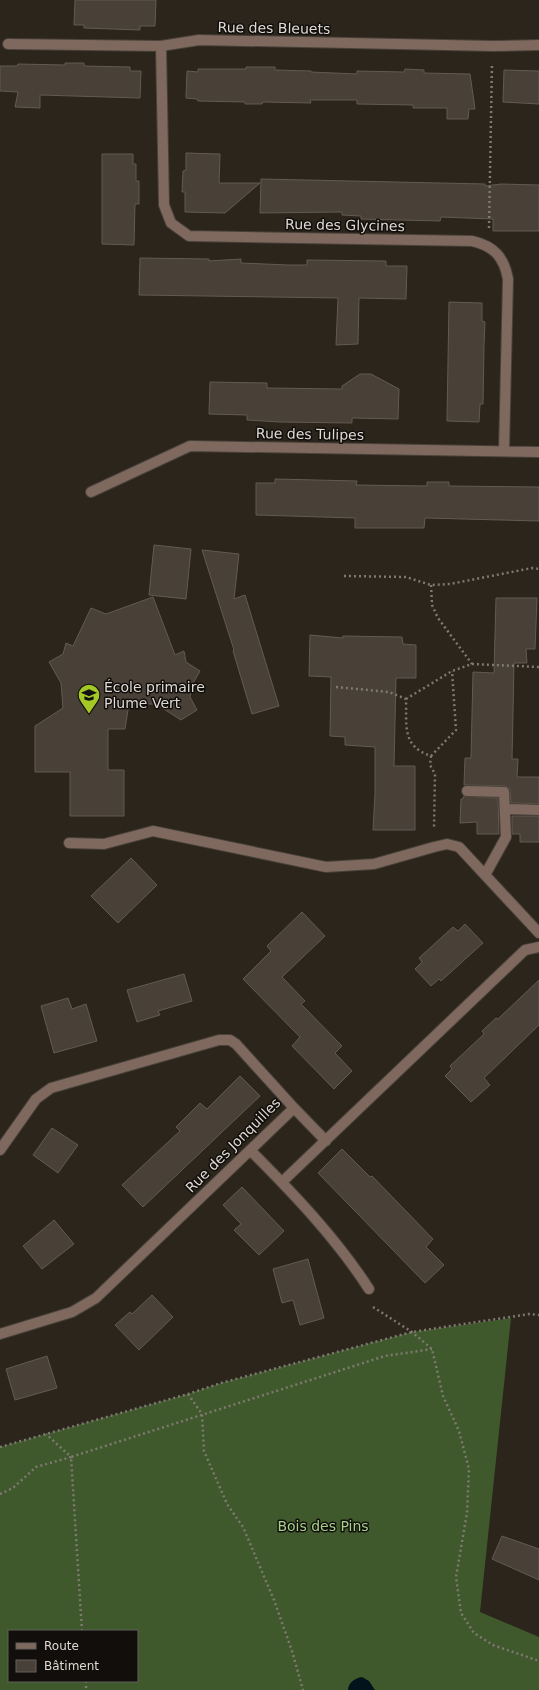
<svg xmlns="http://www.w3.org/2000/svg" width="539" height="1690" font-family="'DejaVu Sans',sans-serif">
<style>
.forest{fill:#3f592c;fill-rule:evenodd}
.water{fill:#03131c}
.building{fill:#494138;stroke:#635b52}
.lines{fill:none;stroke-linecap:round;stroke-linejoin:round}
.minor-casing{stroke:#48423a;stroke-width:12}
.path{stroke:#7e7971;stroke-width:2.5;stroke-dasharray:2 3;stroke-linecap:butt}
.minor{stroke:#7f685d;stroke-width:10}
.labels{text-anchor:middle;stroke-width:3;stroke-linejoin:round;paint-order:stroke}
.street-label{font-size:14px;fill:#dfdad5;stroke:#110e0b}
.poi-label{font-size:14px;fill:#dfdad5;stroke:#110e0b;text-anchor:start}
.park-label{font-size:14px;fill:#a7d18a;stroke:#110e0b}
</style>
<rect width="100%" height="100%" fill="#2b251c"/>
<!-- forest -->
<path class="forest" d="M 511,1318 L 480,1612 L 539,1637 L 539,1690 L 0,1690 L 0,1447 L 188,1394 L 221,1383 L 412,1332 ZM 9,1631 L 137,1631 L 137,1681 L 9,1681 Z"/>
<!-- water -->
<path class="water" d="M 362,1677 L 369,1681 L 375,1690 L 348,1690 C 348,1683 355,1678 362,1677 Z"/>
<!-- building -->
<path class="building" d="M 75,0 L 156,0 L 155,26 L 140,26 L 140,30 L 84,28 L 84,25 L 74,25 Z
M 65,63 L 84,63 L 84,66 L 130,67 L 130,71 L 141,71 L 140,98 L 40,95 L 40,108 L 15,107 L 18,92 L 0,91 L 0,66 L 17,66 L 18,64 L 65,65 Z
M 246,67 L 275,67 L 275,70 L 311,71 L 311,72 L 357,74 L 357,71 L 404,72 L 405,69 L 424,70 L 424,73 L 470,74 L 475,109 L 469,109 L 468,119 L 447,119 L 447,108 L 413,108 L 413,105 L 357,104 L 357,100 L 310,100 L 311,103 L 263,102 L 262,104 L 245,104 L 245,102 L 198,101 L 197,99 L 186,98 L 187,71 L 198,72 L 198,69 L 246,69 Z
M 504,70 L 539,71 L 539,104 L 503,102 Z
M 186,153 L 220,154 L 219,183 L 260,183 L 225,213 L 185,212 L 185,192 L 182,192 L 183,171 L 186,170 Z
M 102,154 L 133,154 L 133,164 L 136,164 L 136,181 L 139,181 L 139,204 L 135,204 L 134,245 L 102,244 Z
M 261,179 L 485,184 L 485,186 L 501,184 L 539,185 L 539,231 L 493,231 L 493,219 L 441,217 L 440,221 L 361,219 L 361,216 L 342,215 L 342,212 L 260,213 Z
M 140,258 L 209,259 L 209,261 L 241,259 L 241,263 L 288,265 L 307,265 L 307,260 L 386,261 L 386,266 L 407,266 L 406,299 L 359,298 L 358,344 L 336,345 L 338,298 L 139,295 Z
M 449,302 L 482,303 L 482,321 L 485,322 L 484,346 L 483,404 L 480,404 L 479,422 L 447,421 Z
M 360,374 L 371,374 L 399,389 L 398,419 L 352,418 L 352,423 L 280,422 L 247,420 L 247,415 L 209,414 L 210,382 L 267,383 L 267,388 L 342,389 L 342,386 Z
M 275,479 L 357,481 L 356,485 L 427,486 L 427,482 L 449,482 L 449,486 L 539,487 L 539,521 L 425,518 L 424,528 L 355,528 L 355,518 L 256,515 L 256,483 L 275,483 Z
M 154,545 L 191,549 L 186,599 L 149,595 Z
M 202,550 L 239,554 L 234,599 L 245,595 L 279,706 L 252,714 L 233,651 L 234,650 Z
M 153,597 L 175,655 L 184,651 L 186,662 L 200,671 L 192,685 L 190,697 L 197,710 L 181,720 L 156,704 L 129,704 L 125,729 L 108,729 L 108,770 L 124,770 L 124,816 L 70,816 L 70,772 L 35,772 L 35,726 L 63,708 L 61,683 L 49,662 L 63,654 L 66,643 L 73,646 L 91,608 L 106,614 Z
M 496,598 L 537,598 L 535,649 L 526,649 L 527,663 L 514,663 L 512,759 L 518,759 L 517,777 L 539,777 L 539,804 L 511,803 L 510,789 L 505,786 L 464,785 L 465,758 L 471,758 L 473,672 L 494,673 Z
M 310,635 L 343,638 L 343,636 L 402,637 L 403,644 L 416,645 L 416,678 L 396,678 L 394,766 L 415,766 L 415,830 L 373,830 L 375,794 L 375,747 L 345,745 L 345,737 L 330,736 L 331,677 L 309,676 Z
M 464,796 L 498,798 L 499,834 L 477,834 L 477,822 L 460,823 L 461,799 L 463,799 Z
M 512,816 L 539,816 L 539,842 L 520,842 L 520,834 L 512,834 Z
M 131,858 L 157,885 L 118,923 L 91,896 Z
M 302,912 L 325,936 L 282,977 L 305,1001 L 301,1004 L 342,1046 L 335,1053 L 352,1071 L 334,1089 L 292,1046 L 300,1037 L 243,979 L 271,951 L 267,946 Z
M 465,924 L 483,943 L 441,981 L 439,979 L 431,986 L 415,969 L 422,962 L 419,958 L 453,927 L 458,931 Z
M 184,974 L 192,1001 L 158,1011 L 160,1015 L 137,1022 L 127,990 Z
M 539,980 L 539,1025 L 484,1078 L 490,1085 L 471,1102 L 445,1076 L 452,1069 L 450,1066 L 484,1034 L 482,1031 L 496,1018 L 498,1019 Z
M 68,998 L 72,1009 L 86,1004 L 97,1041 L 54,1053 L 41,1006 Z
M 240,1076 L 260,1096 L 143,1207 L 122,1185 L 180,1131 L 176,1127 L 200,1103 L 207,1109 Z
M 52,1128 L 78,1145 L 58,1173 L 33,1155 Z
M 342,1149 L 370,1177 L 372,1176 L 433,1239 L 426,1247 L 444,1265 L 425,1283 L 318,1173 Z
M 242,1187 L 284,1231 L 259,1255 L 234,1230 L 241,1224 L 223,1205 Z
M 54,1220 L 74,1244 L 42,1269 L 23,1246 Z
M 308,1259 L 324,1318 L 300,1325 L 293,1300 L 282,1303 L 273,1269 Z
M 152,1295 L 173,1317 L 139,1350 L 115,1325 L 130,1312 L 132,1314 Z
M 47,1356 L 57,1388 L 15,1400 L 6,1369 Z
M 502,1536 L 539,1549 L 539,1580 L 492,1559 Z"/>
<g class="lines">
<!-- minor casing -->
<g class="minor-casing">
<path id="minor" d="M 8,44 L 161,46 L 199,40 L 493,46 L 539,45
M 161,46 L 164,205 L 171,223 L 189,236 L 472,241 C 494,246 504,257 508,279 L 504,451
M 91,492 L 190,446 L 539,452
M 467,791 L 504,792 L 506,837 L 485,875
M 505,809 L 539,810
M 69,843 L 104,844 L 153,831 L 326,867 L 374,864 L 434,847 L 447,844 L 459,847 L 539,933
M 294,1108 L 326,1141
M 0,1150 L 36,1099 L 51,1088 L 219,1040 L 230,1040 L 236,1044 L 294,1108 L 96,1298 L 72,1312 L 0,1334
M 250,1150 C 293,1193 336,1238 369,1289
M 282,1182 L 525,950 L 539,947"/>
</g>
<!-- path -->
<path class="path" d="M 489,228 L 492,63
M 344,576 L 406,577 L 431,585 L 450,584 L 532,568 L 539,569
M 431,585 L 432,605 L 438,618 L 472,664
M 336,687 L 389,692 L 406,699 C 407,725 401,746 431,756 L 430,765 L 435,774 L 434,828
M 406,699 L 452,671 L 472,664 L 539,667
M 431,756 L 456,730 L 452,671
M 373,1307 L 412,1332 L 432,1349 L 443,1396 L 459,1431 L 469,1469 L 467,1513 L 456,1577 L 461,1613 L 474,1633 L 493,1645 L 539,1661
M 188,1394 L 202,1414 L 204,1451 L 227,1504 L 243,1527 L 274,1600 L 292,1651 L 303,1690
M 0,1447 L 188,1394 L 221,1383 L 412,1332 L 529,1314 L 539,1315
M 0,1494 L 13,1488 L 36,1467 L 71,1457 L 46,1434
M 82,1631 L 71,1457 L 385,1356 L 432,1349
M 86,1681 L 86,1690"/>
<!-- minor -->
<use href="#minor" class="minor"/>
</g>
<!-- icons -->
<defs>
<g id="school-pin" transform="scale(1.15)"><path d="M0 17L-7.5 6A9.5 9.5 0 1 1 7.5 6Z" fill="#a4c825" stroke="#110e0b"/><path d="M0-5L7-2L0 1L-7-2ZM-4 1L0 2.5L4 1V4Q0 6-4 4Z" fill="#111"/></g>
</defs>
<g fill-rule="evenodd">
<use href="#school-pin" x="89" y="695"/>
</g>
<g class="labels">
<!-- street labels -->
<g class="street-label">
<text transform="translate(274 28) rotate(1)" y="5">Rue des Bleuets</text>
<text transform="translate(345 225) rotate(1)" y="5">Rue des Glycines</text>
<text transform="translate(310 434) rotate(1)" y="5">Rue des Tulipes</text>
<text transform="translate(233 1145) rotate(-45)" y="5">Rue des Jonquilles</text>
</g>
<!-- poi labels -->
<g class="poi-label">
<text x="104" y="692">École primaire<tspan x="104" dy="16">Plume Vert</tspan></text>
</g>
<!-- park labels -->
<g class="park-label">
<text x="323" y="1531">Bois des Pins</text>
</g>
</g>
<!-- legend -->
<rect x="8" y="1630" width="130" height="52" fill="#110e0b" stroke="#63605c"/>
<rect x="16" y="1643" width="20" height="6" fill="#7f685d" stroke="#63605c"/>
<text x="44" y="1650" font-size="12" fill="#dfdad5">Route</text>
<rect x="16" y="1660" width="20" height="12" fill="#494138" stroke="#63605c"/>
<text x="44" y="1670" font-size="12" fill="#dfdad5">Bâtiment</text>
</svg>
